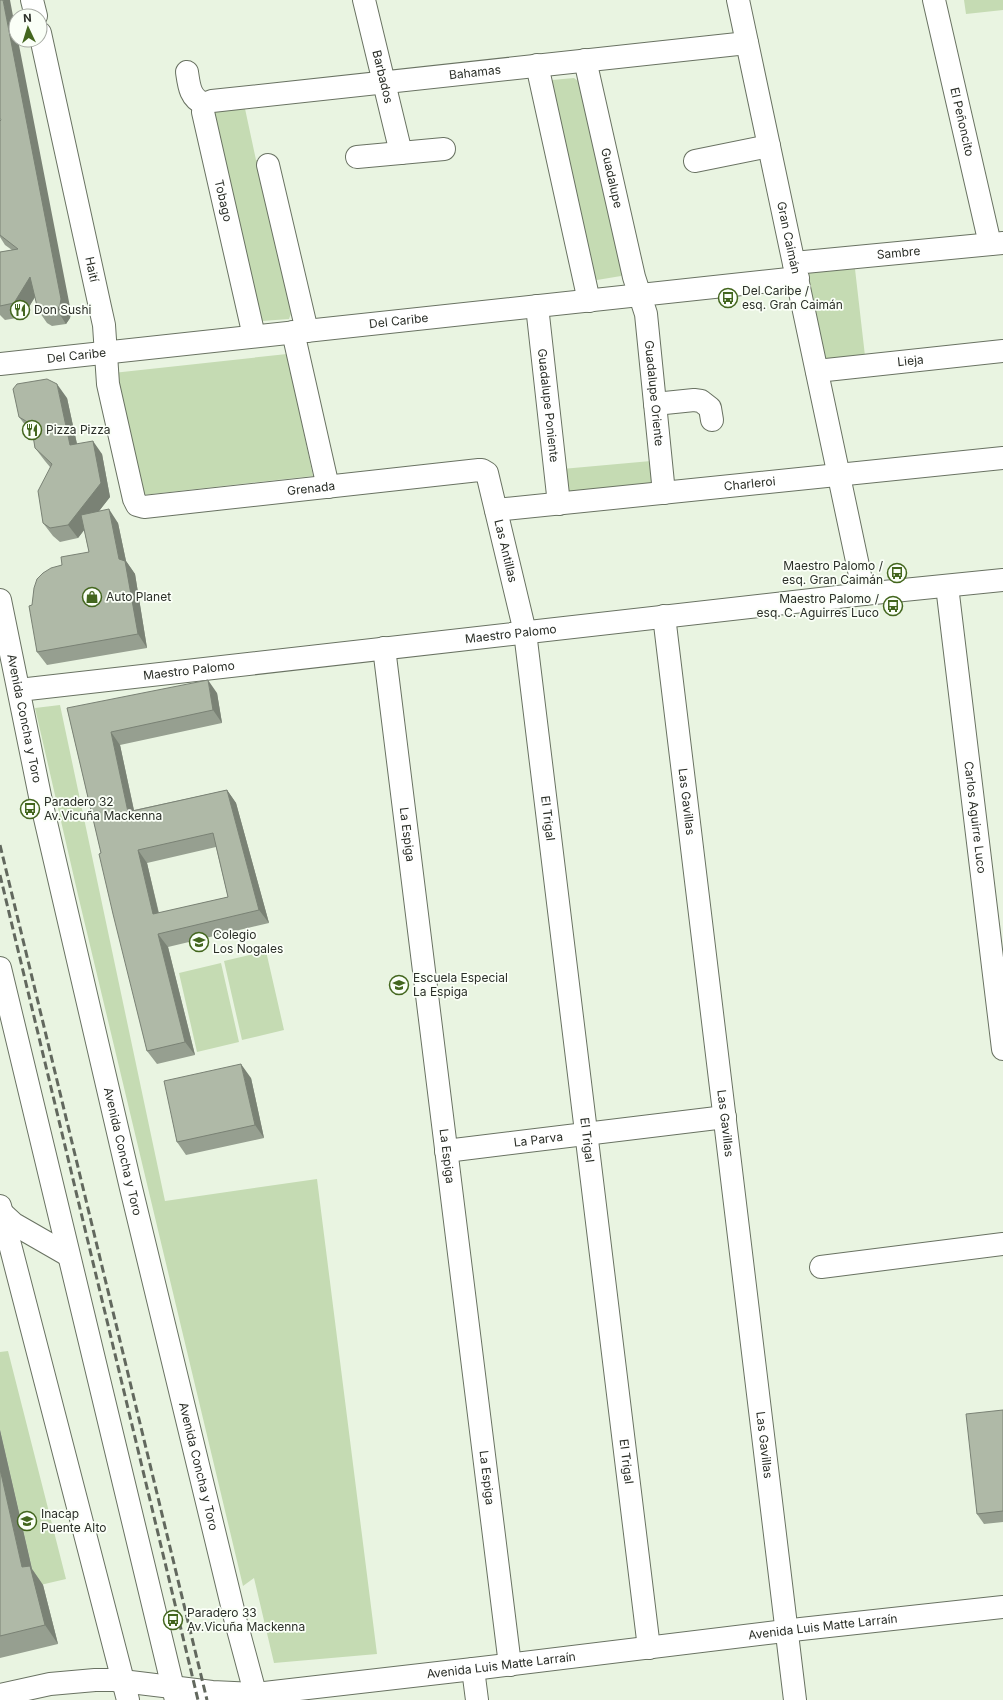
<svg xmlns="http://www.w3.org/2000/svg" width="1003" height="1700" font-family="Inter,sans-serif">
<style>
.green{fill:#c5dbb3}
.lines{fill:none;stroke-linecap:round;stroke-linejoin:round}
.minor-casing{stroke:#697262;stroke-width:24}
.major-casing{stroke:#697262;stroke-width:24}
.minor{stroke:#fff;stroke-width:22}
.major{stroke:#fff;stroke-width:22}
.rail{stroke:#62685e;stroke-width:3;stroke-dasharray:8 4;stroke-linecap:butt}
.wall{fill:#969f90;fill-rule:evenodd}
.shaded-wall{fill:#7a8275}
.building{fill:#afb9a7;stroke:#7a8275;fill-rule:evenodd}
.labels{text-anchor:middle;stroke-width:3.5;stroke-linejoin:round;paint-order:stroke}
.street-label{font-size:12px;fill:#2a2e27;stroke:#fafff7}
.poi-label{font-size:12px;fill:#2a2e27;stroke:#fafff7;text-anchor:start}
</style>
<rect width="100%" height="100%" fill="#e9f4e1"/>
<!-- green -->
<path class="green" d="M 964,0 L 1003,0 L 1003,10 L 966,14 Z
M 574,78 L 582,84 L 626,270 L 621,276 L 597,280 L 593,277 L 552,80 Z
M 244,104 L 256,160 L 260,160 L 292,311 L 289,319 L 262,321 L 255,314 L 212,117 L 216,108 Z
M 855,269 L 865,356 L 825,360 L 807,273 Z
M 287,354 L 313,476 L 143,495 L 113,373 Z
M 651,461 L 655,489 L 570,497 L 562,469 Z
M 60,705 L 165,1201 L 317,1179 L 377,1654 L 274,1663 L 254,1578 L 243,1586 L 78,895 L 35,708 Z
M 266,951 L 284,1030 L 242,1040 L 224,961 Z
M 221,963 L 239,1042 L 197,1052 L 179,973 Z
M 8,1351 L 66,1579 L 36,1586 L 0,1430 L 0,1352 Z"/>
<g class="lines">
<!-- minor casing -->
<g class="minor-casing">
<g id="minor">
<path d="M 32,0 L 36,16"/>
<path id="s1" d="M 364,0 L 401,153"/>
<path id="s2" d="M 738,0 L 864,594"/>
<path id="s3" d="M 934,0 L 990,244"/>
<path id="s4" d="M 40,33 L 100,307 L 104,325 L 108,384 L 134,499 L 137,505 L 144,507 L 479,470 L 482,470 L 487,473 L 525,632 L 649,1648"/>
<path id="s5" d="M 585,60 L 634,277 L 646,314 L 664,493"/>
<path d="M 537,65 L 589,301"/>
<path d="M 187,72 C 189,86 190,98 204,104"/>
<path id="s6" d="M 204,104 L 212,101 L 747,43"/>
<path id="s7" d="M 204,104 L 203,112 L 254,336"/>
<path d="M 357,157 L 444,149"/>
<path d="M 695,161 L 769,146"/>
<path d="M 268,165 L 307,331"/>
<path id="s8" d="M 794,263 L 1003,243"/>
<path id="s9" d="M 537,306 L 559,504"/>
<path d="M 293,332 L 328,487"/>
<path id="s10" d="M 0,364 L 798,278"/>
<path id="s11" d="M 817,371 L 1003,351"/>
<path d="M 655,404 L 694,400 L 701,401 L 710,408 L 712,420"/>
<path id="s12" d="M 496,510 L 1003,458"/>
<path id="s13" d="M 947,586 L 1003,1049"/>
<path id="s14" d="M 664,616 L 795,1700"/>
<path id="s15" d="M 384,648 L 510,1665"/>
<path id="s16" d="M 19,690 L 864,594 L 1003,580"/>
<path id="s17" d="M 446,1151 L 725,1117"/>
<path d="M 0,1206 L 128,1700"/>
<path d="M 821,1267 L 1003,1244"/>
<path d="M 473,1669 L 477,1700"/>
<path id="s18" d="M 0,1695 L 50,1684 L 95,1680 L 114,1680 L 212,1692 L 256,1694 L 473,1669 L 801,1629 L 1003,1607"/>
</g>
</g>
<!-- major casing -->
<g class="major-casing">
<g id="major">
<path id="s19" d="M 0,600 L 41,801 L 131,1188 L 236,1622 L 257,1700"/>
<path d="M 0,968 L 176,1700"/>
<path d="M 1,1212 L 14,1224 L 68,1255"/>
</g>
</g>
<!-- minor -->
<use href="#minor" class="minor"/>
<!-- major -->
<use href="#major" class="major"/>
<!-- rail -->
<path class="rail" d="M 0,845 L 207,1700
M 0,875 L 198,1700"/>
</g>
<!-- wall -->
<path class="wall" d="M 0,121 L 71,312 L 70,318 L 66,324 L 52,326 L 47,323 L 38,310 L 35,297 L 23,317 L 5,320 L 0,315 L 0,252 L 12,250 L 5,245 L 0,237 Z
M 67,398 L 77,444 L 102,454 L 110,497 L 99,511 L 118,523 L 126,561 L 135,574 L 147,648 L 47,665 L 37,652 L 32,605 L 62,565 L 89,552 L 84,530 L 78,538 L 60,542 L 53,536 L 43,523 L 50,467 L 45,461 L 35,448 L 33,433 L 29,430 L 19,417 Z
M 217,693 L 222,723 L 120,745 L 134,810 L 227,790 L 236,803 L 269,923 L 168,947 L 195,1055 L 157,1064 L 147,1051 L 101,853 L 67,708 ZM 216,847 L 228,897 L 159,913 L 147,863 Z
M 251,1078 L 264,1138 L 186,1155 L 177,1142 Z
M 1003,1410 L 1003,1522 L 984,1524 L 977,1514 Z
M 0,1430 L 32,1569 L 43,1585 L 58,1644 L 0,1658 Z"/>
<!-- shaded-wall -->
<path class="shaded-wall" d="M 3,0 L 10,0 L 16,32 L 16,40 L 18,40 L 71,312 L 70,318 L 66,324 L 57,310 Z
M 30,277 L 39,290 L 23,317 L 14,303 Z
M 57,384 L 67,398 L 80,458 L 70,445 Z
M 93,441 L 102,454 L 110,497 L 78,538 L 68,525 Z
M 109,509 L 118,523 L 126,561 L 135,574 L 147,648 L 138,634 L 119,559 Z
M 208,680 L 217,693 L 222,723 L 213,710 Z
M 111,732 L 120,745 L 137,825 L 128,812 Z
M 227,790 L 236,803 L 269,923 L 259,910 Z
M 138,850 L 147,863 L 162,928 L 153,914 Z
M 158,934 L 168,947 L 195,1055 L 185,1042 Z
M 241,1064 L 251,1078 L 264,1138 L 255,1125 Z
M 0,1430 L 32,1569 L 43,1585 L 58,1644 L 45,1625 L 22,1567 L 0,1469 Z"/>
<!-- building -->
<path class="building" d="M 0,0 L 3,0 L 61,299 L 60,305 L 57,310 L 43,313 L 38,310 L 30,277 L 14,303 L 0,306 L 0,252 L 18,249 L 0,235 L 0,121 L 1,120 L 0,118 Z
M 47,379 L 57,384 L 70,445 L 93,441 L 101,483 L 68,525 L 50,528 L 43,523 L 38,491 L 52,464 L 35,448 L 31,424 L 19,417 L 13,389 L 17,384 Z
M 109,509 L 119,559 L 125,561 L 138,634 L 37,652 L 29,606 L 32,605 L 34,588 L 37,579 L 43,573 L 51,568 L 62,565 L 61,557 L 89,552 L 81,515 Z
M 208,680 L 213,710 L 111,732 L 128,812 L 227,790 L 259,910 L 158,934 L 185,1042 L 147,1051 L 113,914 L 99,854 L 101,853 L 67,708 ZM 213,833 L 228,897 L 153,914 L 138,850 Z
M 241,1064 L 255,1125 L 177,1142 L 164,1081 Z
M 1003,1410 L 1003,1511 L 977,1514 L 966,1414 Z
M 0,1469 L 22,1567 L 30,1566 L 45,1625 L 0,1636 Z"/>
<!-- icons -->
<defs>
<g id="bus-ring" transform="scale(1)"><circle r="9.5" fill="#fafff7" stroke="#43661e" stroke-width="1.5"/><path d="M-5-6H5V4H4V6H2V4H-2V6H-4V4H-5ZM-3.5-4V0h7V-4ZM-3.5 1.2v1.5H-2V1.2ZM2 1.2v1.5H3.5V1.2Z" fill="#43661e"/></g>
<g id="restaurant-ring" transform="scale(1)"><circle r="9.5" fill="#fafff7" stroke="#43661e" stroke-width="1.5"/><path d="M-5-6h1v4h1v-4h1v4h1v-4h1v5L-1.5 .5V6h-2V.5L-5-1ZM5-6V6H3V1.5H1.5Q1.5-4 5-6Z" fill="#43661e"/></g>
<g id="shop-ring" transform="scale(1)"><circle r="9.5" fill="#fafff7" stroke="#43661e" stroke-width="1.5"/><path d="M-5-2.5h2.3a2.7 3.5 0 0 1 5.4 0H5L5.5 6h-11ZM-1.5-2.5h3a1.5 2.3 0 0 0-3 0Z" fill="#43661e"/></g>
<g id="school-ring" transform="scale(1)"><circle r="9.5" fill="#fafff7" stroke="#43661e" stroke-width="1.5"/><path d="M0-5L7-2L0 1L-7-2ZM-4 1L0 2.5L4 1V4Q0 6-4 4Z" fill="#43661e"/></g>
<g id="university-ring" transform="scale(1)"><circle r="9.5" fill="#fafff7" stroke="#43661e" stroke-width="1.5"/><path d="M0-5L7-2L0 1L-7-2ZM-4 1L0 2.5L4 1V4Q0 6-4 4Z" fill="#43661e"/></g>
</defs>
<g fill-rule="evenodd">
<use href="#bus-ring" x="728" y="298"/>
<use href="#restaurant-ring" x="20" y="310"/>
<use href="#restaurant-ring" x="32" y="430"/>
<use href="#bus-ring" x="897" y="573"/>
<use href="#shop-ring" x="92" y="597"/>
<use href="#bus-ring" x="893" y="606"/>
<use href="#bus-ring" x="30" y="809"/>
<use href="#school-ring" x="199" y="942"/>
<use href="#school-ring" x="399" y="985"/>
<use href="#university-ring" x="27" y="1521"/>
<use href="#bus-ring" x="173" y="1620"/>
</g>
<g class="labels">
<!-- street labels -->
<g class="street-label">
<text dy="4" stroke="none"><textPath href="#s6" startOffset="273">Bahamas</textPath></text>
<text dy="4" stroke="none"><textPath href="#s1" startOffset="79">Barbados</textPath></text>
<text dy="4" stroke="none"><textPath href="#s3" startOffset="125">El Peñoncito</textPath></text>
<text dy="4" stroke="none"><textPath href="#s5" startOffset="121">Guadalupe</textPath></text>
<text dy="4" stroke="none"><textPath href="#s7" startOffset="99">Tobago</textPath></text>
<text dy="4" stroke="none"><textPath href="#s2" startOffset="243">Gran Caimán</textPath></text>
<text dy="4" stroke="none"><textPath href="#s8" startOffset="105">Sambre</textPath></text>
<text dy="4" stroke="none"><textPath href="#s4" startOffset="242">Haití</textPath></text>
<text dy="4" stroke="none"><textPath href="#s10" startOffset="401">Del Caribe</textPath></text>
<text dy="4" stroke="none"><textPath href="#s10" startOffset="77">Del Caribe</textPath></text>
<text dy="4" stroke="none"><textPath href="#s11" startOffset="94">Lieja</textPath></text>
<text dy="4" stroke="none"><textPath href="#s5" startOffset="341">Guadalupe Oriente</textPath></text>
<text dy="4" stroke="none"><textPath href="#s9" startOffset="100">Guadalupe Poniente</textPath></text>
<text dy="4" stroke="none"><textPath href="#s12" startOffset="255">Charleroi</textPath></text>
<text dy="4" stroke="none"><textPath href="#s4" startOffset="658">Grenada</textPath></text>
<text dy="4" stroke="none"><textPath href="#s4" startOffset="916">Las Antillas</textPath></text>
<text dy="4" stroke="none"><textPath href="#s16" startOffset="495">Maestro Palomo</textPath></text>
<text dy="4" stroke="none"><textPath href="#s16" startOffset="171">Maestro Palomo</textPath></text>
<text dy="4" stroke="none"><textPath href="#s19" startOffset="121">Avenida Concha y Toro</textPath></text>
<text dy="4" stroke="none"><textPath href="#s14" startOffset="187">Las Gavillas</textPath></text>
<text dy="4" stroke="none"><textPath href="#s13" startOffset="233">Carlos Aguirre Luco</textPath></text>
<text dy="4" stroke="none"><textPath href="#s4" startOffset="1187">El Trigal</textPath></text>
<text dy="4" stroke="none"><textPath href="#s15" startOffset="188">La Espiga</textPath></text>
<text dy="4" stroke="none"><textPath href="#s14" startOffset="511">Las Gavillas</textPath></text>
<text dy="4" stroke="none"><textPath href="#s17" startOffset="93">La Parva</textPath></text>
<text dy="4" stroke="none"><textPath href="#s4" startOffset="1511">El Trigal</textPath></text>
<text dy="4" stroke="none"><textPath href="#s19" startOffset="565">Avenida Concha y Toro</textPath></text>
<text dy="4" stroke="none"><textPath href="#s15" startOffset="512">La Espiga</textPath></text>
<text dy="4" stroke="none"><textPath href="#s14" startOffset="835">Las Gavillas</textPath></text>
<text dy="4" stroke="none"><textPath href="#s4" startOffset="1835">El Trigal</textPath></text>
<text dy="4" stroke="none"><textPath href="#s19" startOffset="889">Avenida Concha y Toro</textPath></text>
<text dy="4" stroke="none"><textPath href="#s15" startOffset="836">La Espiga</textPath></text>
<text dy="4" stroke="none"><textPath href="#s18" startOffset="829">Avenida Luis Matte Larraín</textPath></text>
<text dy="4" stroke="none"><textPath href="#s18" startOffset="505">Avenida Luis Matte Larraín</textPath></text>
</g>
<!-- poi labels -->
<g class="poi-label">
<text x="742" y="295">Del Caribe /<tspan x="742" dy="14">esq. Gran Caimán</tspan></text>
<text x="34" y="314">Don Sushi</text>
<text x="46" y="434">Pizza Pizza</text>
<text x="883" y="570" text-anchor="end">Maestro Palomo /<tspan x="883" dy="14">esq. Gran Caimán</tspan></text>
<text x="106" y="601">Auto Planet</text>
<text x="879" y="603" text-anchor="end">Maestro Palomo /<tspan x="879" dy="14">esq. C. Aguirres Luco</tspan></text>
<text x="44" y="806">Paradero 32<tspan x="44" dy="14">Av.Vicuña Mackenna</tspan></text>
<text x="213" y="939">Colegio<tspan x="213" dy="14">Los Nogales</tspan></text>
<text x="413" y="982">Escuela Especial<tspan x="413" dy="14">La Espiga</tspan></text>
<text x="41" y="1518">Inacap<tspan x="41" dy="14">Puente Alto</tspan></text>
<text x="187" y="1617">Paradero 33<tspan x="187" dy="14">Av.Vicuña Mackenna</tspan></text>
</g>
</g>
<!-- north arrow -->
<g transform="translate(28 28) rotate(356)"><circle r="19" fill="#fafff7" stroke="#a7aba4"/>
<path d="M0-3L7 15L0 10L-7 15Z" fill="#43661e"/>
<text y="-6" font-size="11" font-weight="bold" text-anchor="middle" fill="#2a2e27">N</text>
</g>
</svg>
